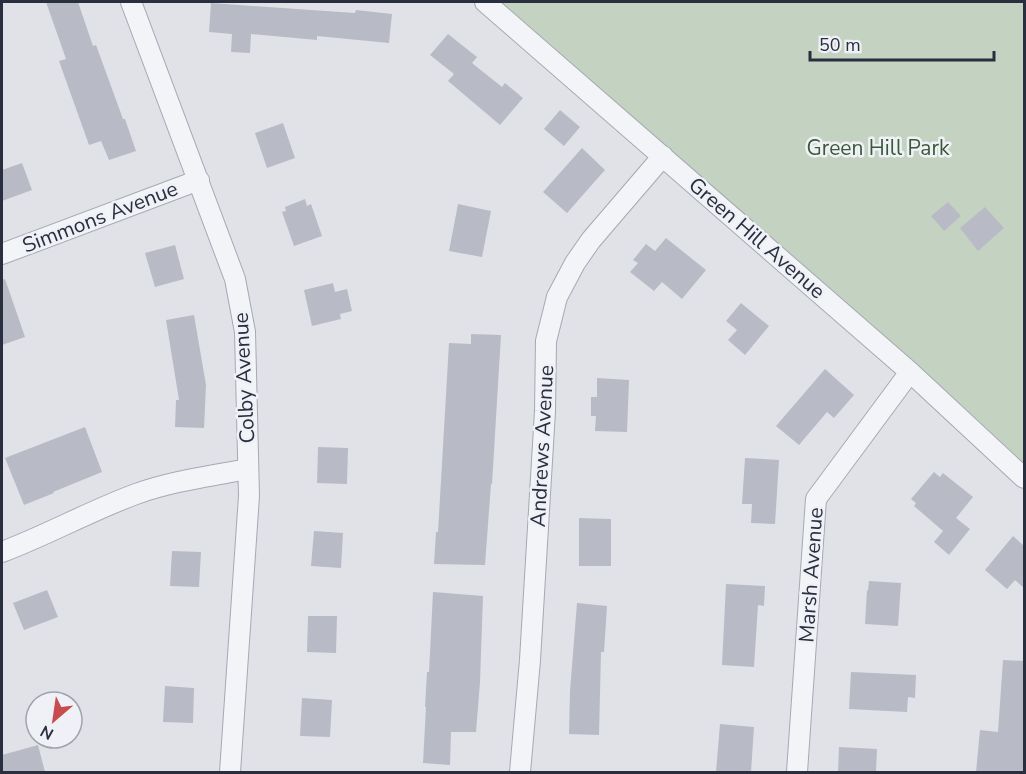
<svg xmlns="http://www.w3.org/2000/svg" width="1026" height="774" font-family="'Nunito Sans',sans-serif">
<style>
.green{fill:#c4d2c2}
.building{fill:#b8bbc5}
.lines{fill:none;stroke-linecap:round;stroke-linejoin:round}
.street-casing{stroke:#a5a9b2;stroke-width:22}
.street{stroke:#f3f4f7;stroke-width:20}
.labels{text-anchor:middle;stroke-width:5;stroke-linejoin:round;paint-order:stroke}
.park-label{font-size:21px;fill:#395a37;stroke:#f0f1f6}
.street-label{font-size:21px;fill:#292f3f;stroke:#f0f1f6}
</style>
<rect width="100%" height="100%" fill="#e0e2e8"/>
<!-- green -->
<path class="green" d="M 485,2 L 1024,2 L 1024,478 Z"/>
<!-- building -->
<path class="building" d="M 46,2 L 78,2 L 93,46 L 96,45 L 123,119 L 125,119 L 136,151 L 109,160 L 101,141 L 89,145 L 59,61 L 66,59 Z
M 211,3 L 355,13 L 356,10 L 392,14 L 389,43 L 317,36 L 317,40 L 251,34 L 250,53 L 231,52 L 232,34 L 209,32 Z
M 448,34 L 477,57 L 472,63 L 502,87 L 505,83 L 523,98 L 500,125 L 448,81 L 454,74 L 430,55 Z
M 560,110 L 580,127 L 564,146 L 544,129 Z
M 283,123 L 295,158 L 267,168 L 255,133 Z
M 582,148 L 605,170 L 567,213 L 543,192 Z
M 22,163 L 32,190 L 2,201 L 2,170 Z
M 305,199 L 307,206 L 311,204 L 322,236 L 294,246 L 282,212 L 286,211 L 285,207 Z
M 948,202 L 961,216 L 944,231 L 931,216 Z
M 458,204 L 491,211 L 482,257 L 449,251 Z
M 985,207 L 1004,228 L 978,251 L 960,228 Z
M 666,238 L 706,270 L 682,299 L 662,282 L 654,291 L 630,272 L 638,263 L 633,260 L 646,244 L 655,251 Z
M 175,245 L 184,279 L 155,287 L 145,253 Z
M 5,279 L 25,337 L 2,345 L 2,280 Z
M 333,283 L 335,292 L 347,289 L 352,311 L 340,314 L 341,319 L 312,326 L 304,290 Z
M 741,303 L 769,326 L 745,355 L 728,340 L 737,330 L 726,321 Z
M 194,315 L 206,385 L 204,428 L 175,427 L 176,400 L 179,400 L 166,320 Z
M 471,334 L 501,335 L 492,484 L 491,484 L 485,565 L 434,564 L 436,532 L 438,532 L 449,343 L 471,344 Z
M 825,369 L 854,395 L 834,418 L 827,412 L 799,445 L 776,426 Z
M 597,378 L 629,380 L 627,432 L 595,431 L 596,416 L 591,416 L 591,397 L 597,397 Z
M 85,427 L 102,472 L 53,492 L 54,493 L 24,505 L 5,458 Z
M 318,447 L 348,448 L 347,484 L 317,483 Z
M 745,458 L 779,460 L 775,524 L 751,523 L 752,504 L 742,504 Z
M 934,472 L 940,477 L 943,473 L 973,497 L 956,518 L 970,529 L 949,555 L 934,542 L 943,531 L 914,506 L 916,503 L 911,499 Z
M 579,518 L 611,519 L 611,566 L 579,566 Z
M 314,531 L 343,533 L 341,568 L 311,566 Z
M 1013,536 L 1024,546 L 1024,588 L 1015,580 L 1007,589 L 985,570 Z
M 172,551 L 201,552 L 199,587 L 170,586 Z
M 869,581 L 901,583 L 898,626 L 865,624 L 867,590 L 868,591 Z
M 726,584 L 765,586 L 764,606 L 758,605 L 754,667 L 722,665 Z
M 47,590 L 58,617 L 24,630 L 13,603 Z
M 433,592 L 483,596 L 480,682 L 476,732 L 451,732 L 450,765 L 423,763 L 426,707 L 425,707 L 427,672 L 429,672 Z
M 577,603 L 607,606 L 604,652 L 601,652 L 599,735 L 569,734 L 570,691 Z
M 308,616 L 337,616 L 336,653 L 307,652 Z
M 1003,660 L 1024,661 L 1024,772 L 976,772 L 980,730 L 998,732 Z
M 851,672 L 916,675 L 915,698 L 908,697 L 907,712 L 849,709 Z
M 165,686 L 194,688 L 193,723 L 163,722 Z
M 302,698 L 332,700 L 330,737 L 300,736 Z
M 720,724 L 754,727 L 751,772 L 716,772 Z
M 38,745 L 45,772 L 2,772 L 2,755 Z
M 839,747 L 877,749 L 876,772 L 838,772 Z"/>
<g class="lines">
<!-- street casing -->
<g class="street-casing">
<path id="street" d="M 131,2 L 235,279 L 245,332 L 249,496 L 230,772
M 485,2 L 910,372 L 1024,478
M 2,254 L 199,180
M 2,552 C 47,535 90,511 136,494 C 172,481 211,476 248,469
M 520,772 L 530,660 L 545,411 L 546,341 L 557,297 L 575,263 L 591,240 L 663,156
M 797,772 L 816,499 L 910,372"/>
</g>
<!-- street -->
<use href="#street" class="street"/>
</g>
<g class="labels">
<!-- park labels -->
<g class="park-label">
<text x="878" y="155">Green Hill Park</text>
</g>
<!-- street labels -->
<g class="street-label">
<text transform="translate(100 217) rotate(-21)" y="7">Simmons Avenue</text>
<text transform="translate(757 238) rotate(41)" y="7">Green Hill Avenue</text>
<text transform="translate(244 378) rotate(-93)" y="7">Colby Avenue</text>
<text transform="translate(542 446) rotate(-87)" y="7">Andrews Avenue</text>
<text transform="translate(811 575) rotate(-86)" y="7">Marsh Avenue</text>
</g>
</g>
<!-- border -->
<rect width="1026" height="774" fill="none" stroke="#292f3f" stroke-width="6"/>
<!-- north arrow -->
<g transform="translate(54 720) rotate(209)"><circle r="28" fill="#f0f1f6" stroke="#a0a3ad" stroke-width="1.5"/>
<path d="M0-4.5L10 22L0 15L-10 22Z" fill="#c84b4d"/>
<text y="-9" font-size="16" font-weight="bold" text-anchor="middle" fill="#292f3f">N</text>
</g>
<!-- scale -->
<path d="M810 51v9h184v-9" fill="none" stroke="#292f3f" stroke-width="3"/>
<text x="819" y="51" font-size="18" fill="#292f3f" stroke="#f0f1f6" stroke-width="4.5" paint-order="stroke">50 m</text>
</svg>
